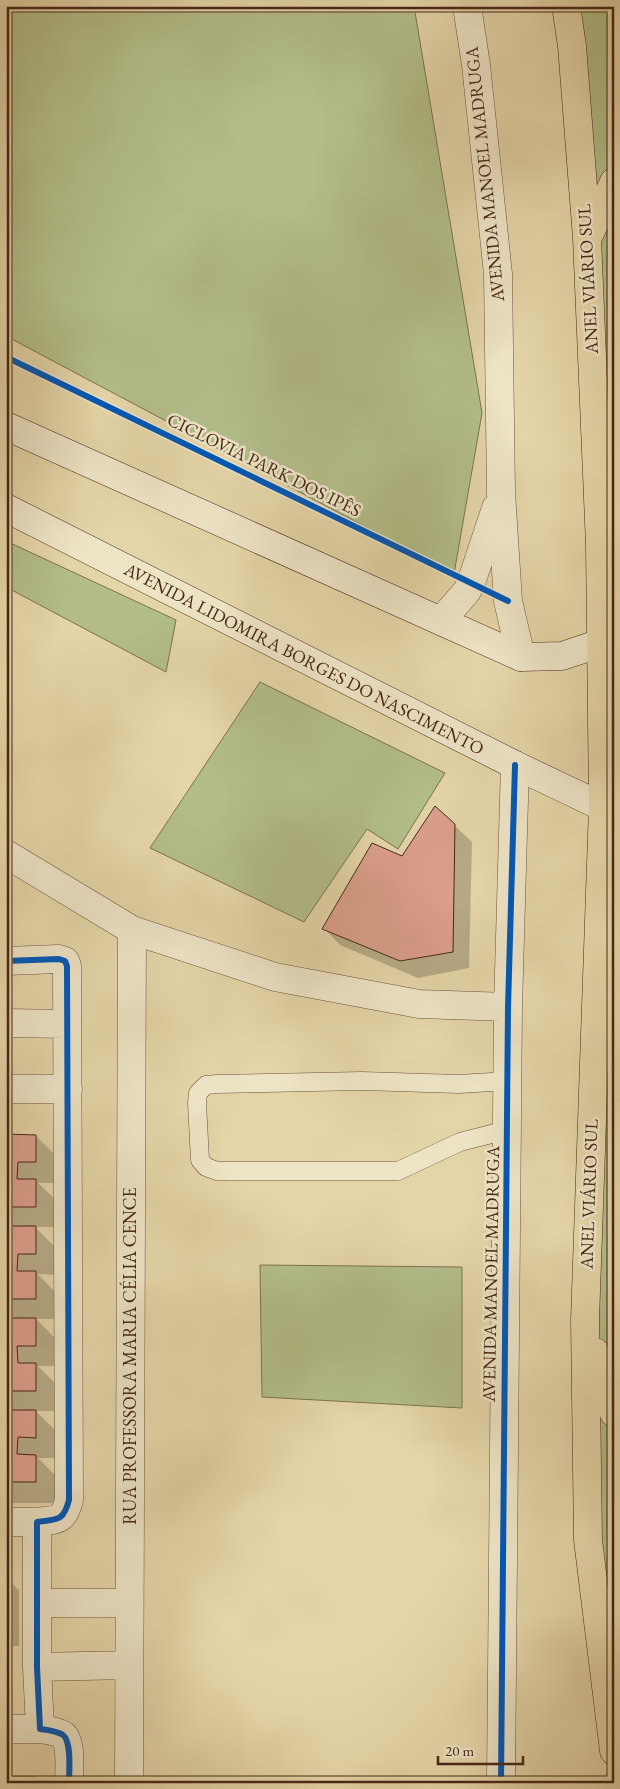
<svg xmlns="http://www.w3.org/2000/svg" width="620" height="1789" font-family="'EB Garamond',serif">
<style>
.green{fill:#b2bd89;stroke:#7d7250}
.shadow{fill:#0003}
.building{fill:#db9f8b;stroke:#482717}
.lines{fill:none;stroke-linecap:round;stroke-linejoin:round}
.lane-casing{stroke:#6f523b;stroke-width:19}
.street-casing{stroke:#6f523b;stroke-width:29}
.secondary-casing{stroke:#482717;stroke-width:29}
.primary-casing{stroke:#482717;stroke-width:29}
.lane{stroke:#ede4c6;stroke-width:18}
.street{stroke:#ede4c6;stroke-width:28}
.secondary{stroke:#ede4c6;stroke-width:28}
.primary{stroke:#e4d5a8;stroke-width:28}
.cycleway-casing{stroke:#ede4c6;stroke-width:9}
.cycleway{stroke:#0057b8;stroke-width:6}
.labels{text-anchor:middle;stroke-width:5;stroke-linejoin:round;paint-order:stroke}
.street-label{font-size:18px;fill:#482717;stroke:#ede4c6}
</style>
<rect width="100%" height="100%" fill="#e4d5a8"/>
<filter id="stains"><feTurbulence type="fractalNoise" baseFrequency=".004" numOctaves="4"/><feColorMatrix values="0 0 0 0 .2 0 0 0 0 .09 0 0 0 0 .02 0 0 0 .5 -.17"/></filter>
<radialGradient id="worn" r=".72"><stop offset=".6" stop-color="#630" stop-opacity="0"/><stop offset="1" stop-color="#630" stop-opacity=".3"/></radialGradient>
<!-- green -->
<path class="green" d="M 6,6 L 414,6 L 482,413 L 454,574 L 6,336 Z
M 566,6 L 614,6 L 614,1767 L 588,1540 L 603,807 Z
M 6,541 L 176,620 L 166,672 L 6,587 Z
M 260,682 L 445,773 L 398,849 L 367,829 L 304,922 L 150,848 Z
M 260,1265 L 462,1267 L 462,1408 L 262,1397 Z"/>
<!-- shadow -->
<path class="shadow" d="M 454,825 L 472,842 L 469,968 L 418,978 L 340,945 L 324,928 L 402,857 Z
M 6,1136 L 36,1136 L 57,1157 L 56,1183 L 38,1183 L 57,1201 L 57,1227 L 35,1227 L 56,1248 L 57,1275 L 38,1274 L 56,1293 L 57,1319 L 36,1319 L 57,1340 L 56,1366 L 38,1366 L 57,1385 L 56,1411 L 36,1411 L 57,1432 L 56,1458 L 38,1458 L 57,1477 L 57,1503 L 6,1503 Z
M 6,1578 L 19,1590 L 19,1646 L 7,1646 L 7,1692 Z"/>
<!-- building -->
<path class="building" d="M 435,806 L 455,824 L 453,952 L 400,961 L 322,929 L 372,843 L 402,856 Z
M 6,1134 L 36,1135 L 36,1162 L 18,1162 L 17,1179 L 36,1179 L 36,1207 L 6,1207 Z
M 6,1226 L 36,1226 L 36,1254 L 18,1254 L 17,1271 L 36,1271 L 36,1299 L 6,1299 Z
M 6,1318 L 36,1318 L 36,1346 L 17,1346 L 18,1363 L 36,1363 L 36,1391 L 6,1391 Z
M 6,1410 L 36,1410 L 36,1438 L 18,1437 L 17,1454 L 36,1455 L 36,1482 L 6,1482 Z
M 6,1777 L 35,1777 L 35,1783 L 6,1783 Z"/>
<g class="lines">
<!-- lane casing -->
<g class="lane-casing">
<path id="lane" d="M 507,1130 L 460,1142 L 398,1171 L 217,1171 L 206,1167 L 200,1160 L 197,1103 L 198,1093 L 206,1085 L 217,1084 L 362,1081 L 459,1084 L 508,1081"/>
</g>
<!-- street casing -->
<g class="street-casing">
<path id="street" d="M 467,6 L 476,65 L 498,274 L 501,493 L 508,601 L 521,657
M 441,621 L 467,591 L 471,583 L 496,508
M 6,854 L 132,930 L 275,977 L 419,1004 L 508,1007
M 6,961 L 59,959 L 65,961 L 67,966 L 69,1500 C 63,1522 58,1519 37,1522 L 37,1667 L 40,1729 C 47,1730 57,1731 63,1735 C 72,1742 69,1772 69,1783
M 6,1023 L 67,1024
M 6,1089 L 68,1089
M 6,1522 L 37,1522
M 38,1603 L 129,1603
M 37,1667 L 129,1665
M 6,1729 L 40,1729
M 129,1783 L 132,930
M 501,1783 L 508,1007 L 515,765"/>
</g>
<!-- secondary casing -->
<g class="secondary-casing">
<path id="secondary" d="M 6,426 L 521,657 L 562,656 L 601,643
M 6,508 L 515,765 L 603,807"/>
</g>
<!-- primary casing -->
<g class="primary-casing">
<path id="primary" d="M 566,6 L 572,46 L 587,238 L 600,545 L 603,807 L 585,1320 L 588,1540 L 614,1751
M 588,237 L 614,182
M 595,1352 L 614,1413"/>
</g>
<!-- lane -->
<use href="#lane" class="lane"/>
<!-- street -->
<use href="#street" class="street"/>
<!-- secondary -->
<use href="#secondary" class="secondary"/>
<!-- primary -->
<use href="#primary" class="primary"/>
<!-- cycleway casing -->
<g class="cycleway-casing">
<path id="cycleway" d="M 6,357 L 508,601
M 6,961 L 59,959 L 65,961 L 67,966 L 69,1500 C 63,1522 58,1519 37,1522 L 37,1667 L 40,1729 C 47,1730 57,1731 63,1735 C 72,1742 69,1772 69,1783
M 501,1783 L 508,1007 L 515,765"/>
</g>
<!-- cycleway -->
<use href="#cycleway" class="cycleway"/>
</g>
<g class="labels">
<!-- street labels -->
<g class="street-label">
<text transform="translate(485 174) rotate(-96)" y="6">AVENIDA MANOEL MADRUGA</text>
<text transform="translate(588 279) rotate(-93)" y="6">ANEL VIÁRIO SUL</text>
<text transform="translate(264 465) rotate(26)" y="6">CICLOVIA PARK DOS IPÊS</text>
<text transform="translate(304 659) rotate(27)" y="6">AVENIDA LIDOMIRA BORGES DO NASCIMENTO</text>
<text transform="translate(589 1194) rotate(-88)" y="6">ANEL VIÁRIO SUL</text>
<text transform="translate(491 1274) rotate(-89)" y="6">AVENIDA MANOEL MADRUGA</text>
<text transform="translate(130 1356) rotate(-90)" y="6">RUA PROFESSORA MARIA CÉLIA CENCE</text>
</g>
</g>
<!-- margin -->
<rect width="620" height="1789" fill="none" stroke="#e4d5a8" stroke-width="25"/>
<rect x="8" y="8" width="605" height="1774" fill="none" stroke="#482717" stroke-width="2.5"/>
<rect x="12" y="12" width="595" height="1764" fill="none" stroke="#482717"/>
<!-- scale -->
<path d="M438 1756v8h85v-8" fill="none" stroke="#482717" stroke-width="2.5"/>
<text x="445" y="1756" font-size="15" fill="#482717" stroke="#ede4c6" stroke-width="4" paint-order="stroke">20 m</text>
<rect width="100%" height="100%" filter="url(#stains)"/>
<rect width="100%" height="100%" fill="url(#worn)"/>
</svg>
